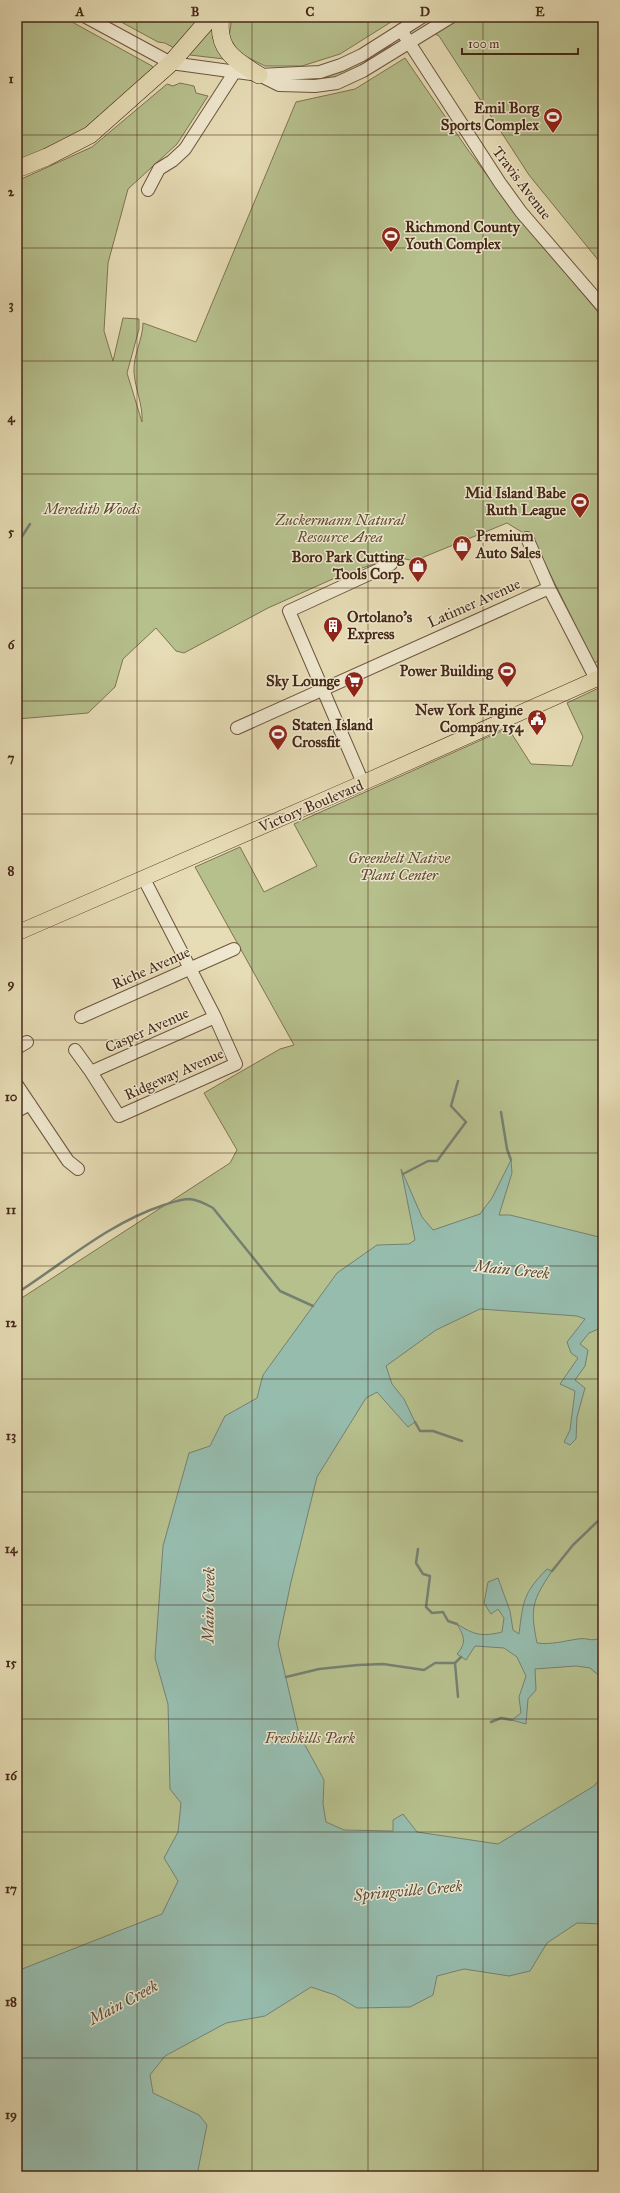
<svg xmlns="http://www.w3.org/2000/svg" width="620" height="2193" font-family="'IM FELL Great Primer',serif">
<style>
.green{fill:#b6c08d;stroke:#7e7452}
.water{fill:#96bcae;stroke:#768072}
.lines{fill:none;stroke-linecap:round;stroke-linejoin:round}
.stream{stroke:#768072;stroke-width:2.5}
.minor-casing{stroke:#6d543e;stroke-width:14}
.major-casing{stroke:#452717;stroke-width:16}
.highway-casing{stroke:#452717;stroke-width:18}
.minor{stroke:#efe8cf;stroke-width:12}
.major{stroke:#e6dcb5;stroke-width:15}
.highway{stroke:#e6dcb5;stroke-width:17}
.grid{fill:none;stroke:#452717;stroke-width:1;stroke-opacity:0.55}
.labels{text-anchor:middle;stroke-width:3;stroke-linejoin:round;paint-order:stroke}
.poi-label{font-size:15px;font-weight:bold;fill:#452717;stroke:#efe8cf;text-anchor:end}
.street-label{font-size:15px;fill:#452717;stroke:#efe8cf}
.park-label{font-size:15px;font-style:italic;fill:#614d34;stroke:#efe8cf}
.water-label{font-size:16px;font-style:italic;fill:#594c3d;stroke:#efe8cf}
.neatline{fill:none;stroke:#452717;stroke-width:1.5}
.grid-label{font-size:13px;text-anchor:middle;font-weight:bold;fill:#452717}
</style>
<rect width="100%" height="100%" fill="#e6dcb5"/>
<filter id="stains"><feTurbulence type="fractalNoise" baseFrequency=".005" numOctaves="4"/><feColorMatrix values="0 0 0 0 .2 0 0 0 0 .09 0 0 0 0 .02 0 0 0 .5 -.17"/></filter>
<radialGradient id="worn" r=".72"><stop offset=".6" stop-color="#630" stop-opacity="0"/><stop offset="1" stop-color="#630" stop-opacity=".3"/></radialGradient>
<!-- green -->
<path class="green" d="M 24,17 L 63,17 L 152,66 L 154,70 L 88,128 L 17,162 L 17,21 Z
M 112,17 L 202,17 L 174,48 L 165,43 L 158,42 Z
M 232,17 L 399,17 L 340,54 L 302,66 L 265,66 L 239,53 L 229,37 Z
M 462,17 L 603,17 L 603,266 L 529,175 L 439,36 L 435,34 Z
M 211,27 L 224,59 L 190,55 L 189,54 Z
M 397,44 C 377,58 342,83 316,80 L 316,77 L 346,70 L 390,46 Z
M 405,58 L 468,150 L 522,221 L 603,318 L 603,659 L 594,663 L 535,543 L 530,537 L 507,523 L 414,561 L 397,557 L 346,573 L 268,608 L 184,653 L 176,651 L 156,628 L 123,659 L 115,687 L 88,713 L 17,719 L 17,181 L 92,147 L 167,84 L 173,86 L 180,83 L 194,86 L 196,93 L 208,96 L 177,144 L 128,189 L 108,263 L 104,331 L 113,361 L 123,318 L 139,319 L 139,329 L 127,373 L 142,422 C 143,404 135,389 134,372 C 133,355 143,339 143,323 L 196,342 L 296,102 L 355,89 Z
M 603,686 L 603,2176 L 17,2176 L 17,1301 L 230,1163 L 237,1150 L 204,1093 L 280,1049 L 294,1045 L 195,867 L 240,847 L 264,892 L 317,866 L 294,824 L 508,728 L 531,764 L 572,766 L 583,737 L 567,703 Z"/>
<!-- water -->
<path class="water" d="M 511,1160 L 512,1173 L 499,1215 L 510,1215 L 603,1238 L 603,1327 L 589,1333 L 580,1344 L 588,1350 L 585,1366 L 575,1380 L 585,1388 L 577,1417 L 576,1439 L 570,1445 L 564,1442 L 570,1430 L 575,1391 L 560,1384 L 578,1358 L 571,1353 L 567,1342 L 585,1319 L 577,1316 L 480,1309 L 436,1330 L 386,1366 L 392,1384 L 404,1399 L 415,1422 L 408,1427 L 377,1392 L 366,1398 L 317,1477 L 291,1582 L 278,1644 L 299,1734 L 324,1780 L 323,1804 L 326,1822 L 344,1830 L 393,1831 L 393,1820 L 403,1814 L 417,1832 L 498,1844 L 594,1786 L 603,1776 L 603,1924 L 577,1923 L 547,1943 L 530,1971 L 509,1976 L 464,1969 L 437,1976 L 433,1995 L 410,2007 L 357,2008 L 335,1995 L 311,1987 L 265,2016 L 226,2023 L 165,2056 L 150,2075 L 153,2093 L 199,2115 L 207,2125 L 197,2175 L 17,2176 L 17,1971 L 162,1914 L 178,1881 L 164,1858 L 178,1832 L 181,1803 L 170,1789 L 168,1704 L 155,1658 L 163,1546 L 189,1453 L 210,1446 L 225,1416 L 257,1398 L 263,1375 L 337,1273 L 377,1245 L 409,1244 L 415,1240 L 401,1169 L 422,1217 L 433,1230 L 480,1214 L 492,1198 Z
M 547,1569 L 552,1571 C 532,1601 530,1608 537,1643 C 552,1645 563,1641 578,1639 C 589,1637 589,1643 603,1637 L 603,1679 L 590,1668 L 576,1666 L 535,1669 L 536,1690 L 528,1699 L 526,1724 L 512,1720 L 521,1713 L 519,1697 L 526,1676 L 517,1657 L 504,1648 L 475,1646 L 466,1660 L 457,1654 C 467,1643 464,1636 457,1624 C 475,1635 481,1637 502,1632 L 504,1618 L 498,1609 L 491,1614 L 484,1603 L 488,1582 L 498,1578 L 510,1611 L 513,1630 L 519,1634 C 523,1602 523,1593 547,1569 Z"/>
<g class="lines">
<!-- stream -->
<path class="stream" d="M 17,538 L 21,538 L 30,524
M 501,1112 L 507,1149 L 511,1160
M 403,1174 L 428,1161 L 437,1161 L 466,1122 L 451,1106 L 458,1081
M 17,1293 C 65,1262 109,1223 164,1205 C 173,1202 181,1199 190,1199 C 199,1200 206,1204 213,1208 L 280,1291 L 313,1306
M 415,1422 L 420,1431 L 433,1431 L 462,1441
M 418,1549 L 416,1563 L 423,1574 L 430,1576 L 426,1607 L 432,1613 L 443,1612 L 448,1621 L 457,1624
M 552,1571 L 573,1545 L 599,1520
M 286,1677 L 319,1669 L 358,1665 L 383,1664 L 424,1670 L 435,1663 L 455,1663
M 458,1697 L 455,1663 L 461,1657
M 491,1722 L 501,1718 L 512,1720"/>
<!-- minor casing -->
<g class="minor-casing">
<path id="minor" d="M 86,17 L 171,63 L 259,75 L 320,72 L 341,65 L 362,55 L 422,17
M 401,30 L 500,183 L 521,212 L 603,307
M 259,75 L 279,85 L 315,86 L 337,83 L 363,71 L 451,17
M 148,190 L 159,169 L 172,161 L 185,149 L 234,73
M 527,538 L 549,588 L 596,679
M 237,728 L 549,588
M 363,783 L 289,611 L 391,564
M 81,1017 L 234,949
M 17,1048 L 27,1042
M 75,1050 L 91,1072 L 119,1116 L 236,1064 L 215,1017 L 144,879
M 91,1072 L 215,1017
M 17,1085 L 68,1161 L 78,1169
M 17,1111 L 30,1104"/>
</g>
<!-- major casing -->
<g class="major-casing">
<path id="major" d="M 17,933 L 351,788 L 603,676"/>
</g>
<!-- highway casing -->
<g class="highway-casing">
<path id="highway" d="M 221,17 C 216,49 234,60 259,75
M 17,169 L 47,157 L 90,135 L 171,63 L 211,17"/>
</g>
<!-- minor -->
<use href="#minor" class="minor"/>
<!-- major -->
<use href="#major" class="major"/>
<!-- highway -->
<use href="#highway" class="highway"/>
</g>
<!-- grid -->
<path class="grid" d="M 137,17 L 137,2176M 252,17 L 252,2176M 368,17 L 368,2176M 483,17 L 483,2176M 17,135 L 603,135M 17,248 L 603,248M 17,361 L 603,361M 17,474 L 603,474M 17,588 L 603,588M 17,701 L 603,701M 17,814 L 603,814M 17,927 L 603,927M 17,1040 L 603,1040M 17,1153 L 603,1153M 17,1266 L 603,1266M 17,1379 L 603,1379M 17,1492 L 603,1492M 17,1605 L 603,1605M 17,1719 L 603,1719M 17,1832 L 603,1832M 17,1945 L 603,1945M 17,2058 L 603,2058"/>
<!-- icons -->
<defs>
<g id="stadium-pin" transform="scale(1)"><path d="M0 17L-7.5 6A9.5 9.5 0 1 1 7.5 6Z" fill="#8f2418" stroke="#efe8cf"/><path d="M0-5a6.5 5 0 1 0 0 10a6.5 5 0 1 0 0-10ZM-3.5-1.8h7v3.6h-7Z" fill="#fff"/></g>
<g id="shop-pin" transform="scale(1)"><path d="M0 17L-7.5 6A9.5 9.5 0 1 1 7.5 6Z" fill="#8f2418" stroke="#efe8cf"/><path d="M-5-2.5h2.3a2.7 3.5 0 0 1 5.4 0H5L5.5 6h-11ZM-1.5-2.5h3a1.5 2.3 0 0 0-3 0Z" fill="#fff"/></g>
<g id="building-pin" transform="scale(1)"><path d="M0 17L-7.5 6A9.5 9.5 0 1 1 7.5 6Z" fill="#8f2418" stroke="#efe8cf"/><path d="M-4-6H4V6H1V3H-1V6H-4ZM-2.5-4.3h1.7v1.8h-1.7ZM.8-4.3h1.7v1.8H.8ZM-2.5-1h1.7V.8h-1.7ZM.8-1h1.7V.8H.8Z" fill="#fff"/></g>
<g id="supermarket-pin" transform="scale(1)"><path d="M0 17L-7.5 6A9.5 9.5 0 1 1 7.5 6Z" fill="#8f2418" stroke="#efe8cf"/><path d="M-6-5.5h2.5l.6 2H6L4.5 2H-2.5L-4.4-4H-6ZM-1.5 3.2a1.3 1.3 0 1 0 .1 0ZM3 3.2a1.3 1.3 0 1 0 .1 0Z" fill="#fff"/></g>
<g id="civic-pin" transform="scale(1)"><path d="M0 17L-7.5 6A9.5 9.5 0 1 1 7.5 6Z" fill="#8f2418" stroke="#efe8cf"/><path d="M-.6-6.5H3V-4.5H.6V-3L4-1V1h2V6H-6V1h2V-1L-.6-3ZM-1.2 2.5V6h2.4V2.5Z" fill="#fff"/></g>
</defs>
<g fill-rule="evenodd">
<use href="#stadium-pin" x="553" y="117"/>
<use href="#stadium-pin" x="391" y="236"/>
<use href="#stadium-pin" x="580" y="502"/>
<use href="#shop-pin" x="462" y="545"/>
<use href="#shop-pin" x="418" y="566"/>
<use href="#building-pin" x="333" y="626"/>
<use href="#stadium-pin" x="507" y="671"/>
<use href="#supermarket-pin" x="354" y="681"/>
<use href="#civic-pin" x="537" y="719"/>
<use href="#stadium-pin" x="278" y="734"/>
</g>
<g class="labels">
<!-- poi labels -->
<g class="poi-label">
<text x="539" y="113">Emil Borg<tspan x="539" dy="17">Sports Complex</tspan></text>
<text x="405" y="232" text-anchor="start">Richmond County<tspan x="405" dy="17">Youth Complex</tspan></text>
<text x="566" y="498">Mid Island Babe<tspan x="566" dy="17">Ruth League</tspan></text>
<text x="476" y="541" text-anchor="start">Premium<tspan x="476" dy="17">Auto Sales</tspan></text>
<text x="404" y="562">Boro Park Cutting<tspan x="404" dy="17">Tools Corp.</tspan></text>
<text x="347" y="622" text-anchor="start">Ortolano's<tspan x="347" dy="17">Express</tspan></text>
<text x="493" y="676">Power Building</text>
<text x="340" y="686">Sky Lounge</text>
<text x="523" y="715">New York Engine<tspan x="523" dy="17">Company 154</tspan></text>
<text x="292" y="730" text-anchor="start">Staten Island<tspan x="292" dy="17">Crossfit</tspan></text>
</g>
<!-- street labels -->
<g class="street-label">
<text transform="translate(522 183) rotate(53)" y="5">Travis Avenue</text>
<text transform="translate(474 603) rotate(-24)" y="5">Latimer Avenue</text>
<text transform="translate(311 806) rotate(-23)" y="5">Victory Boulevard</text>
<text transform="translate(151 968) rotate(-24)" y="5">Riche Avenue</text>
<text transform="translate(147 1030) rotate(-24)" y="5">Casper Avenue</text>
<text transform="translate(174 1074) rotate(-24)" y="5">Ridgeway Avenue</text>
</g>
<!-- park labels -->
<g class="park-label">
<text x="92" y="514">Meredith Woods</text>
<text x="340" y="525">Zuckermann Natural<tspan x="340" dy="17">Resource Area</tspan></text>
<text x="399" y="863">Greenbelt Native<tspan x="399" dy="17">Plant Center</tspan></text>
<text x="310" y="1743">Freshkills Park</text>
</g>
<!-- water labels -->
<g class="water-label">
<text transform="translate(512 1269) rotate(6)" y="6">Main Creek</text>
<text transform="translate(208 1605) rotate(-89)" y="6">Main Creek</text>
<text transform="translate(408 1890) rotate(-5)" y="6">Springville Creek</text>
<text transform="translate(123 2002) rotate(-28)" y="6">Main Creek</text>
</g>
</g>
<!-- margin -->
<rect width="620" height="2193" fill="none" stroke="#e6dcb5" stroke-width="44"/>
<!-- scale -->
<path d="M462 48v6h116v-6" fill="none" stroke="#452717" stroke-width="2"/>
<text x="468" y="48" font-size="12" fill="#452717" stroke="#efe8cf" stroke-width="3" paint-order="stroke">100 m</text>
<rect x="22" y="22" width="576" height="2149" class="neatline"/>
<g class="grid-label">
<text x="80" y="16">A</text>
<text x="195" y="16">B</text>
<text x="310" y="16">C</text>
<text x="425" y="16">D</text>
<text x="540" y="16">E</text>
<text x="11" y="83">1</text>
<text x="11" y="196">2</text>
<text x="11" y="309">3</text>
<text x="11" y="422">4</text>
<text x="11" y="536">5</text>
<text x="11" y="649">6</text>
<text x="11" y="762">7</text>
<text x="11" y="875">8</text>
<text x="11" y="988">9</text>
<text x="11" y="1101">10</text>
<text x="11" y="1214">11</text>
<text x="11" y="1327">12</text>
<text x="11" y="1440">13</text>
<text x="11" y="1553">14</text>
<text x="11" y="1667">15</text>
<text x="11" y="1780">16</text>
<text x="11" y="1893">17</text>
<text x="11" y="2006">18</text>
<text x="11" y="2119">19</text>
</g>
<rect width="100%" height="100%" filter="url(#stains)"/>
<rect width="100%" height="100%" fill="url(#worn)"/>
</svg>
